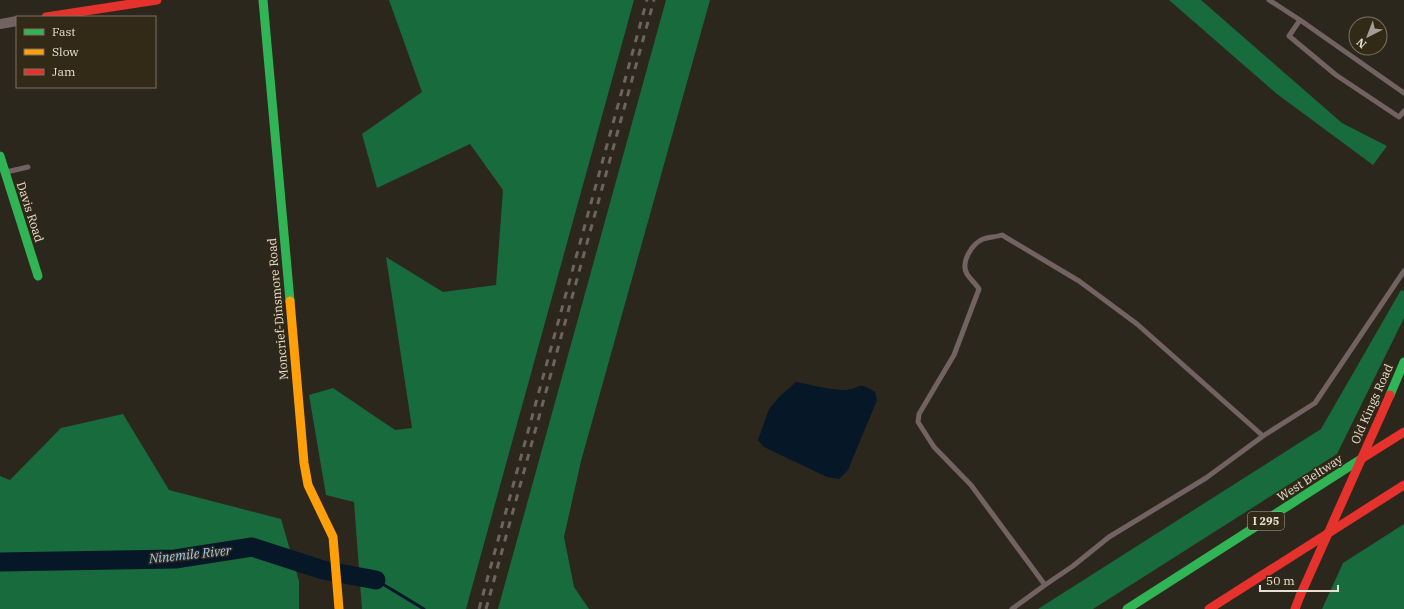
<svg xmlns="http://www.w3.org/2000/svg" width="1404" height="609" font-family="'IBM Plex Serif',serif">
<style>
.forest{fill:#186b3c}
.water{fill:#061728}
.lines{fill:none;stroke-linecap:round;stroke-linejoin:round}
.stream{stroke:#061728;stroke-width:3}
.river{stroke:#061728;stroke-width:19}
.lane{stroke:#726262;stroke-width:5}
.street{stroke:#726262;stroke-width:10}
.fast{stroke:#30b455;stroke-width:9}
.slow{stroke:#ff9f0a;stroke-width:9}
.jam{stroke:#e5322d;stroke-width:9}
.rail{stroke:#6d635f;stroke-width:3;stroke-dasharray:7 7;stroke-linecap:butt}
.jam-bridge{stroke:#e5322d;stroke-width:9}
.labels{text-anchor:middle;stroke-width:3;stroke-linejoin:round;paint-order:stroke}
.shield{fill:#322916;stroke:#afa89b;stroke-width:1}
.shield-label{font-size:11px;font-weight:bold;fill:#e5dfd4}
.street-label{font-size:12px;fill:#e5dfd4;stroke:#322916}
.water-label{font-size:13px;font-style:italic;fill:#99cafe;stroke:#322916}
</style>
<rect width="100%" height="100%" fill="#2c271c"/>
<!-- forest -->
<path class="forest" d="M 389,0 L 634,0 L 466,609 L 362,609 L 354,502 L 326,495 L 309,395 L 333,388 L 395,430 L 412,428 L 386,257 L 443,292 L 496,285 L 503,190 L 470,144 L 377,188 L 362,134 L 422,92 Z
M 666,0 L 710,0 L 581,461 L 564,537 L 574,587 L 589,609 L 498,609 Z
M 1169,0 L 1201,0 L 1342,123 L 1387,146 L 1373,165 L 1277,94 Z
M 1401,290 L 1404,291 L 1404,318 L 1337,454 L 1093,609 L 1038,609 L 1321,429 Z
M 123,414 L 169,490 L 281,519 L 299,581 L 299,609 L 0,609 L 0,476 L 10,480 L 61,428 Z
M 1404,524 L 1404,609 L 1322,609 L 1343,563 Z"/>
<!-- water -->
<path class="water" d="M 796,382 C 809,384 833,391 846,390 C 862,389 856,380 875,392 L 877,400 L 848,470 L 839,479 L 827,477 L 764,447 L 758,440 L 769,409 L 780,396 Z"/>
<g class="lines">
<!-- stream -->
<path class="stream" d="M 376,580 L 424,609"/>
<!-- river -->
<path class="river" d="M 0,562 L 175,559 L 252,547 L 323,570 L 376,580"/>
<!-- lane -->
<path class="lane" d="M 1269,0 L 1300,20 L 1289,36 L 1336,75 L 1399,117 L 1404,111
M 1300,20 L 1404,93
M 6,172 L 28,167
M 1263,436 L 1137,324 L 1079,281 L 1002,235 C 996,237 988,237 983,239 C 972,244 960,262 967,274 C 970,279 976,284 979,289 L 954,355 L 919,414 L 918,422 L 934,447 L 971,485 L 1045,585 L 1073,566 L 1109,537 L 1206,478 L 1263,436 L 1315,403 L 1404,271
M 1012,609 L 1045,585"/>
<!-- street -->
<path class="street" d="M 0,24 L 17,21"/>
<!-- fast -->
<path class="fast" d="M 263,0 L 290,301
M 0,156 L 38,276
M 1390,395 L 1404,362
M 1127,609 L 1361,459"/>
<!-- slow -->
<path class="slow" d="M 290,301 L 304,463 L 308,485 L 333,537 L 339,609"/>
<!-- jam -->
<path class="jam" d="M 46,17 L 157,0
M 1361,459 L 1404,432
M 1209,609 L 1404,485
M 1295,609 L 1300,596"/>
<!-- rail -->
<path class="rail" d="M 479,609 L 647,0
M 486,609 L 654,0"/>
<!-- jam-bridge -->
<path class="jam-bridge" d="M 1300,596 L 1390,395"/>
</g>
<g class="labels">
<!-- shield labels -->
<rect class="shield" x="1248" y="512" width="36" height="18" rx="3"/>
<g class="shield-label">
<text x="1266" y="525">I 295</text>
</g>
<!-- street labels -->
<g class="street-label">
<text transform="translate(30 212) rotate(72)" y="4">Davis Road</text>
<text transform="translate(278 309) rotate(-95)" y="4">Moncrief-Dinsmore Road</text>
<text transform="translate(1372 404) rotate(-66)" y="4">Old Kings Road</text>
<text transform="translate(1310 478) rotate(-33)" y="4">West Beltway</text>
</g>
<!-- water labels -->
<g class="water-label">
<text transform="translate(190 554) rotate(-6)" y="5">Ninemile River</text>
</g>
</g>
<!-- legend -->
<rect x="16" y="16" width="140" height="72" fill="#322916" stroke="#7a7262"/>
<rect x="24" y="29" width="20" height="6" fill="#30b455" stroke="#7a7262"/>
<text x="52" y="36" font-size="12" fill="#e5dfd4">Fast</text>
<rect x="24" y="49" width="20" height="6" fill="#ff9f0a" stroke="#7a7262"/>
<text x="52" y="56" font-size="12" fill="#e5dfd4">Slow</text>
<rect x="24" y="69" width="20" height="6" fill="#e5322d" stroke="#7a7262"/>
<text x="52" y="76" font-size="12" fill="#e5dfd4">Jam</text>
<!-- north arrow -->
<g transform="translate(1368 36) rotate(222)"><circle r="19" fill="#322916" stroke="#7a7262"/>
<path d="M0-3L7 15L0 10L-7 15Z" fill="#a49f94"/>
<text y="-6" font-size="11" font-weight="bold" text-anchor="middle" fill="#e5dfd4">N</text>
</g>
<!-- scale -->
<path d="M1260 585v6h78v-6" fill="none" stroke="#e5dfd4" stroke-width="2"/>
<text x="1266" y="585" font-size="12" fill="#e5dfd4" stroke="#322916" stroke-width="3" paint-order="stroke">50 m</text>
</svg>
